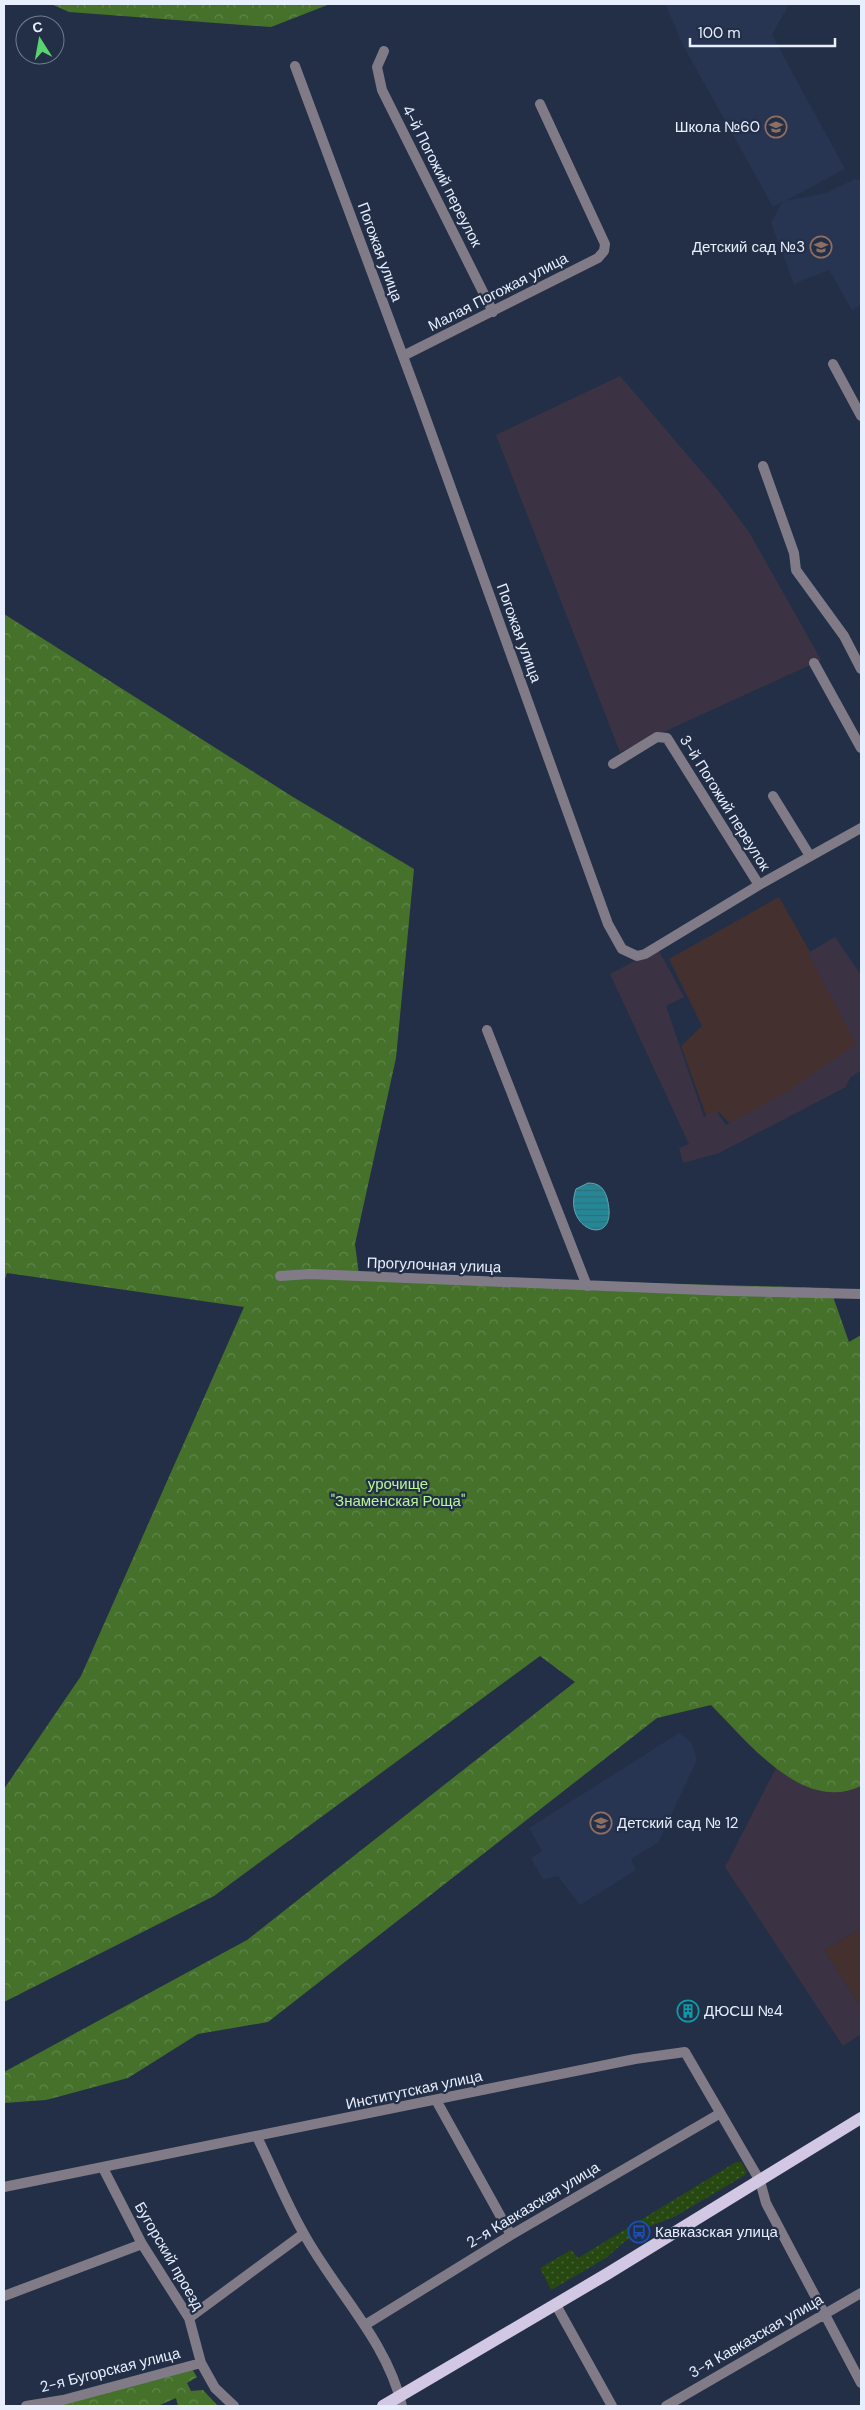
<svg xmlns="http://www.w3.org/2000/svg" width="865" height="2410" font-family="'DM Sans',sans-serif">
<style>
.commercial{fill:#453030}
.industrial{fill:#3b3343}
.built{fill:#273553}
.grass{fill:url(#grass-dots)}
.forest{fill:url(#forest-crowns)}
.water{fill:url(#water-rules);stroke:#5fa6b6}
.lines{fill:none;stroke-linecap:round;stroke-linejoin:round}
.minor{stroke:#817b88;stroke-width:10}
.primary{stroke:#d3c8e3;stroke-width:12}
.labels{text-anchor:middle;stroke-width:4.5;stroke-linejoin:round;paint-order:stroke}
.poi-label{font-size:15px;fill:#e7efff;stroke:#232f46;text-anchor:start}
.street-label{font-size:15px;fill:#e7efff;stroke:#232f46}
.park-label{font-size:15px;fill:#b8f897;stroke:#232f46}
</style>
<defs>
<pattern id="grass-dots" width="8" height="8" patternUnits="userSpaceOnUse" patternTransform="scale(1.25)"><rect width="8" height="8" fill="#274810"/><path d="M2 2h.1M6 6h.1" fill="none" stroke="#466334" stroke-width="1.8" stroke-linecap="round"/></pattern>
<pattern id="forest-crowns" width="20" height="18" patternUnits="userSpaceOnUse" patternTransform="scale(1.25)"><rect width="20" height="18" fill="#45712b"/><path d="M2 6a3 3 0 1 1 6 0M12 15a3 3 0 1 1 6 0" fill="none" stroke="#60864b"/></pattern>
<pattern id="water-rules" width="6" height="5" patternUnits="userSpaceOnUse" patternTransform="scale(1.25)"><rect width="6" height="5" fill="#258796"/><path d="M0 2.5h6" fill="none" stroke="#326e78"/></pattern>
</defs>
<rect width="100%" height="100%" fill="#232f46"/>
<!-- commercial -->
<path class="commercial" d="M 779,897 L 861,1042 L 811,1079 L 731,1125 L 719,1112 L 707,1118 L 681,1046 L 702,1026 L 669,959 Z
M 861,1928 L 861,2008 L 824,1950 Z"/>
<!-- industrial -->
<path class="industrial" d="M 620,376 L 720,493 L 749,532 L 821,660 L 620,752 L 496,435 Z
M 835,937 L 861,975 L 861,1070 L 850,1078 L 846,1087 L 719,1153 L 683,1163 L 679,1148 L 689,1144 L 610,974 L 658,949 L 684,997 L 666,1006 L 704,1117 L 716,1111 L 726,1125 L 787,1092 L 856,1044 L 808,953 Z
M 777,1766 L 861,1782 L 861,1928 L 824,1950 L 861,2008 L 861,2034 L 843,2046 L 725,1867 Z"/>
<!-- built -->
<path class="built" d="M 665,4 L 789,4 L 772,35 L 845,169 L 785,201 L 826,193 L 855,179 L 861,181 L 861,305 L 852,310 L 829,270 L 794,284 L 771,223 L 782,202 L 773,207 L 684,47 Z
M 679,1733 L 691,1742 L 697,1760 L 658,1843 L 631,1859 L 636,1870 L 580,1905 L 558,1876 L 543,1880 L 531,1858 L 542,1851 L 529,1828 Z"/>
<!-- grass -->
<path class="grass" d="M 736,2162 L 741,2162 L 747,2172 L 745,2175 L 676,2216 L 646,2228 L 624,2242 L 606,2258 L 551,2290 L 540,2268 L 571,2250 L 578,2258 Z"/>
<!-- forest -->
<path class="forest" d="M 51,4 L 330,4 L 271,27 L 69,12 Z
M 4,614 L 293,797 L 414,869 L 396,1058 L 355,1244 L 359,1275 L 830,1288 L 849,1342 L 861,1335 L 861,1786 C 803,1814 748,1742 711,1705 L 657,1718 L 268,2022 L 198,2034 L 128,2078 L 46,2100 L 4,2103 L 4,2072 L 247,1940 L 575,1682 L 540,1656 L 214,1896 L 4,2002 L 4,1789 L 81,1676 L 244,1307 L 7,1273 L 4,1282 Z
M 192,2369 L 197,2377 L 187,2383 L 191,2391 L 203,2390 L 218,2406 L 178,2406 L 176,2398 L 160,2405 L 149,2406 L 45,2406 Z"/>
<!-- water -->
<path class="water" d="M 588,1183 C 599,1183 604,1188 607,1198 C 621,1251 561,1231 576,1189 Z"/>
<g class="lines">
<!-- minor -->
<path class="minor" d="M 384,51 L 377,67 L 382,90 L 493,312
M 295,66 L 420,402 L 608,924 L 622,949 L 637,956 L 645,954 L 759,885 L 861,828
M 403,356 L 598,258 L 604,251 L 605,244 L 540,104
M 833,364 L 861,416
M 763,466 L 794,553 L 796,570 L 844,636 L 861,669
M 814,663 L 861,748
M 613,764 L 657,737 L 667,738 L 759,885
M 773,796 L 810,856
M 487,1030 L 587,1286
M 280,1276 L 310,1274 L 728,1291 L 861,1294
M 436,2100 L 511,2235
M 257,2137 C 273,2169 286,2203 304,2234 C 336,2292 387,2341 402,2406
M 103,2168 L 142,2244 L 189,2318 L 201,2363 L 215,2388 L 234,2406
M 4,2187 L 635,2059 L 685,2052 L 760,2181 L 766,2203 L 861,2383
M 4,2296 L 142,2244
M 556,2305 L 612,2406
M 189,2318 L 303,2234
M 365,2325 L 511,2235 L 719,2114
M 26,2406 L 63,2400 L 201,2363
M 666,2406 L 861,2293"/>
<!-- primary -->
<path class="primary" d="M 383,2406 L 607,2274 L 861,2118"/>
</g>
<!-- icons -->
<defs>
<g id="school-ring" transform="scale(1.125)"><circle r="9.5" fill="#232f46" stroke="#8d6e63" stroke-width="1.5"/><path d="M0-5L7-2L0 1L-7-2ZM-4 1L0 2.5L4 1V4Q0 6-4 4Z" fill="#8d6e63"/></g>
<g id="building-ring" transform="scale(1.125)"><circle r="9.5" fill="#232f46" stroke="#0f9aa8" stroke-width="1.5"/><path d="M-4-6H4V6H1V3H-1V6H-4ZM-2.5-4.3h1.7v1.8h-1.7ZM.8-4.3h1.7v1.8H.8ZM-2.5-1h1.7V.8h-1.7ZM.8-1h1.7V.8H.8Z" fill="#0f9aa8"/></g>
<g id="bus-ring" transform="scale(1.125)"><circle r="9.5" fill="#232f46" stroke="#1a4fb4" stroke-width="1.5"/><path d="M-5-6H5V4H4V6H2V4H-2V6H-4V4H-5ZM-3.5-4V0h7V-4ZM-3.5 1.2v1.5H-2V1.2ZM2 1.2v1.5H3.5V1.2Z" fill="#1a4fb4"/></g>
</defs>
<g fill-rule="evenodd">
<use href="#school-ring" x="776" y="127"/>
<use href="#school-ring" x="821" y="247"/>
<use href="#school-ring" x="601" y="1823"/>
<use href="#building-ring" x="688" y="2011"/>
<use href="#bus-ring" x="639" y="2232"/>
</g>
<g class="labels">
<!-- poi labels -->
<g class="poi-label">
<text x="760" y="132" text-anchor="end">Школа №60</text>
<text x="805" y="252" text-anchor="end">Детский сад №3</text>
<text x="617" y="1828">Детский сад № 12</text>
<text x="704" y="2016">ДЮСШ №4</text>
<text x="655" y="2237">Кавказская улица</text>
</g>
<!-- street labels -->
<g class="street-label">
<text transform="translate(442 176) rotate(63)" y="5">4-й Погожий переулок</text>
<text transform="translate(380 252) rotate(70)" y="5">Погожая улица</text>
<text transform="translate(498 292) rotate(-27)" y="5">Малая Погожая улица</text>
<text transform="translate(519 633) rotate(70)" y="5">Погожая улица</text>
<text transform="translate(725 803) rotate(58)" y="5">3-й Погожий переулок</text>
<text transform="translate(434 1265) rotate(2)" y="5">Прогулочная улица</text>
<text transform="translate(414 2090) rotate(-12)" y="5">Институтская улица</text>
<text transform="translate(533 2205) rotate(-31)" y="5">2-я Кавказская улица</text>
<text transform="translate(169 2256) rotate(60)" y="5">Бугорский проезд</text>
<text transform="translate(756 2336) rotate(-30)" y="5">3-я Кавказская улица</text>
<text transform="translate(110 2370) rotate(-14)" y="5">2-я Бугорская улица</text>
</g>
<!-- park labels -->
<g class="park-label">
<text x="398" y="1489">урочище<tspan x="398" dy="17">"Знаменская Роща"</tspan></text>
</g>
</g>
<!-- border -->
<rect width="865" height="2410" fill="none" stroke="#e7efff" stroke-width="10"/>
<!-- north arrow -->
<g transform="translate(40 40) rotate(349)"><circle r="24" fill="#232f46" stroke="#717c90"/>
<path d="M0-4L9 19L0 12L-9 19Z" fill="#58d56f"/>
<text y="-8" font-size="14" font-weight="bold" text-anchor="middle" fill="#e7efff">С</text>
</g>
<!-- scale -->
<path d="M690 38v8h145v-8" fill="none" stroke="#e7efff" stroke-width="2.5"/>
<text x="698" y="38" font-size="15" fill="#e7efff" stroke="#232f46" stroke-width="4" paint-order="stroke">100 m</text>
</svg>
